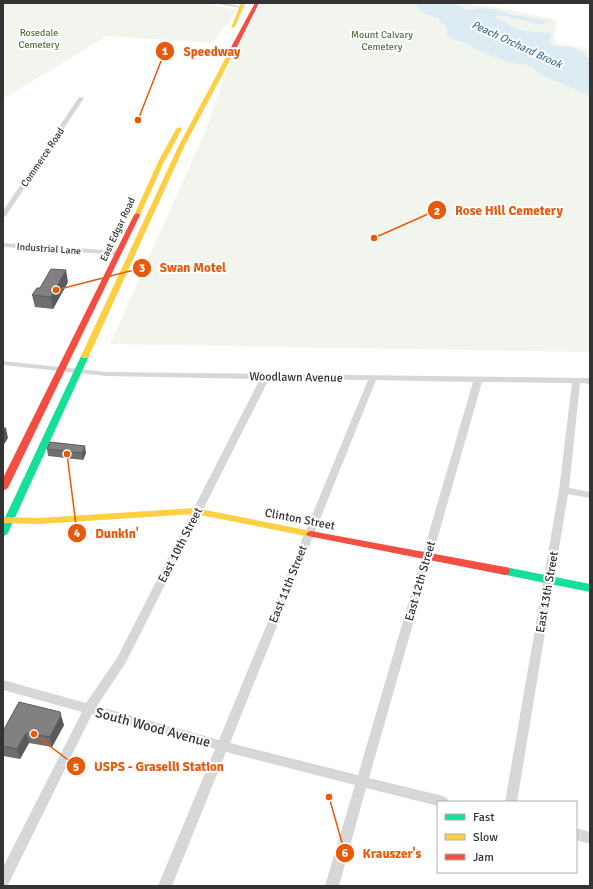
<svg xmlns="http://www.w3.org/2000/svg" width="593" height="889" font-family="Signika,sans-serif">
<style>
.green{fill:#f1f5ed}
.water{fill:#ddebf3}
.lines{fill:none;stroke-linecap:round;stroke-linejoin:round}
.street{fill:#d7d7d7;fill-rule:evenodd}
.fast{fill:#16e098;fill-rule:evenodd}
.slow{fill:#ffcf43;fill-rule:evenodd}
.jam{fill:#f24e42;fill-rule:evenodd}
.wall{fill:#6f6f6f}
.shaded-wall{fill:#5a5a5a}
.building{fill:#818181;stroke:#5a5a5a}
.labels{text-anchor:middle;stroke-width:4;stroke-linejoin:round;paint-order:stroke}
.far-park-label{font-size:10px;fill:#56703f;stroke:#fff}
.far-street-label{font-size:10px;fill:#333;stroke:#fff}
.far-water-label{font-size:11px;font-style:italic;fill:#3f7597;stroke:#fff}
.street-label{font-size:12px;fill:#333;stroke:#fff}
.near-street-label{font-size:14px;fill:#333;stroke:#fff}
.leader{fill:none;stroke:#e8590c;stroke-width:1.5}
.callout-dot{fill:#e8590c;stroke:#fff;stroke-width:1.5}
.mark-label{font-size:12px;text-anchor:middle;font-weight:bold;fill:#fff}
.callout-label{font-size:13px;text-anchor:middle;font-weight:bold;fill:#e8590c;stroke:#fff;stroke-width:4;stroke-linejoin:round;paint-order:stroke}
</style>
<rect width="100%" height="100%" fill="#fff"/>
<!-- green -->
<path class="green" d="M 3,3 L 205,3 L 237,10 L 213,43 L 107,36 L 3,99 Z
M 261,3 L 420,3 L 417,4 C 420,8 424,14 429,16 C 437,20 444,21 448,29 L 445,31 L 449,35 L 449,38 L 470,45 L 476,50 L 510,63 L 532,66 L 539,74 L 590,96 L 590,352 L 110,344 L 205,132 L 227,70 Z
M 453,3 L 496,7 L 554,19 L 557,23 L 554,38 L 557,43 L 590,49 L 590,58 L 585,56 L 586,53 L 573,47 L 551,44 L 549,43 L 550,33 L 519,30 L 495,17 L 499,15 L 541,25 L 545,24 L 546,19 L 521,16 L 494,9 L 483,8 L 467,10 Z"/>
<!-- water -->
<path class="water" d="M 420,3 L 453,3 L 467,10 L 483,8 L 494,9 L 515,15 L 547,20 L 547,22 L 541,25 L 499,15 L 495,17 L 519,30 L 550,33 L 551,35 L 549,43 L 560,46 L 572,47 L 586,53 L 585,56 L 590,58 L 590,96 L 539,74 L 532,66 L 510,63 L 476,50 L 470,45 L 449,38 L 449,35 L 444,32 L 448,29 L 445,27 L 446,25 L 440,23 L 439,19 C 430,17 423,13 416,7 L 417,4 Z"/>
<g class="lines">
<!-- street -->
<path class="street" d="M 212,3 L 224,3 L 244,7 L 242,8 Z
M 79,97 L 84,98 L 6,216 L 3,218 L 3,211 Z
M 3,243 L 119,251 L 123,253 L 119,255 L 3,247 Z
M 3,361 L 107,372 L 590,378 L 590,384 L 580,383 L 569,488 L 590,492 L 590,498 L 568,494 L 517,802 L 505,802 L 559,490 L 572,383 L 482,382 L 369,778 L 443,796 L 447,798 L 449,802 L 438,802 L 438,806 L 366,788 L 339,886 L 325,886 L 355,785 L 226,752 L 172,886 L 158,886 L 215,749 L 92,714 L 8,885 L 3,886 L 3,867 L 82,712 L 3,690 L 3,680 L 86,703 L 117,658 L 260,379 L 107,376 L 3,365 ZM 269,379 L 368,380 L 219,740 L 97,706 L 125,664 ZM 376,380 L 473,382 L 358,775 L 230,743 Z
M 576,828 L 590,832 L 590,844 L 576,840 Z"/>
<!-- fast -->
<path class="fast" d="M 82,354 L 88,354 L 89,356 L 8,533 L 6,535 L 3,536 L 3,522 Z
M 505,567 L 590,584 L 590,592 L 501,574 L 500,571 L 501,568 Z"/>
<!-- slow -->
<path class="slow" d="M 241,3 L 245,3 L 235,27 L 231,28 Z
M 231,48 L 236,49 L 185,145 L 89,356 L 88,358 L 82,358 L 81,356 L 179,145 Z
M 179,127 L 182,129 L 164,162 L 140,215 L 139,216 L 135,216 L 134,215 L 158,162 L 176,129 Z
M 195,508 L 311,531 L 314,532 L 316,534 L 314,536 L 311,537 L 195,514 L 39,524 L 3,523 L 3,517 L 39,518 Z"/>
<!-- jam -->
<path class="jam" d="M 255,3 L 259,3 L 236,49 L 231,50 L 230,49 Z
M 137,213 L 140,215 L 8,488 L 3,491 L 3,478 L 134,215 Z
M 311,531 L 505,567 L 509,568 L 510,571 L 509,574 L 505,575 L 308,536 L 306,534 L 308,532 Z"/>
</g>
<!-- wall -->
<path class="wall" d="M 68,282 L 53,309 L 35,307 L 32,295 L 40,288 Z
M 47,449 L 86,453 L 83,460 L 48,456 Z
M 64,725 L 52,747 L 29,743 L 20,759 L 3,756 L 3,731 Z"/>
<!-- shaded-wall -->
<path class="shaded-wall" d="M 66,270 L 68,282 L 53,309 L 51,297 Z
M 6,428 L 8,438 L 3,446 L 3,433 Z
M 85,446 L 86,453 L 83,460 L 82,453 Z
M 61,715 L 64,725 L 52,747 L 50,737 Z
M 26,733 L 29,743 L 20,759 L 17,749 Z"/>
<!-- building -->
<path class="building" d="M 51,269 L 66,270 L 51,297 L 32,295 L 37,288 L 40,288 Z
M 3,428 L 6,428 L 3,433 Z
M 50,442 L 85,446 L 82,453 L 47,449 Z
M 19,702 L 60,712 L 61,715 L 50,737 L 26,733 L 17,749 L 3,746 L 3,731 Z"/>
<g class="labels">
<!-- far-park labels -->
<g class="far-park-label">
<text x="39" y="36">Rosedale<tspan x="39" dy="12">Cemetery</tspan></text>
<text x="382" y="38">Mount Calvary<tspan x="382" dy="12">Cemetery</tspan></text>
</g>
<!-- far-street labels -->
<g class="far-street-label">
<text transform="translate(42 157) rotate(-56)" y="4">Commerce Road</text>
<text transform="translate(117 229) rotate(-65)" y="4">East Edgar Road</text>
<text transform="translate(49 248) rotate(4)" y="4">Industrial Lane</text>
</g>
<!-- far-water labels -->
<g class="far-water-label">
<text transform="translate(517 44) rotate(25)" y="4">Peach Orchard Brook</text>
</g>
<!-- street labels -->
<g class="street-label">
<text transform="translate(296 377) rotate(1)" y="4">Woodlawn Avenue</text>
<text transform="translate(300 519) rotate(11)" y="4">Clinton Street</text>
<text transform="translate(180 545) rotate(-63)" y="4">East 10th Street</text>
<text transform="translate(420 581) rotate(-74)" y="4">East 12th Street</text>
<text transform="translate(288 584) rotate(-68)" y="4">East 11th Street</text>
<text transform="translate(547 592) rotate(-80)" y="4">East 13th Street</text>
</g>
<!-- near-street labels -->
<g class="near-street-label">
<text transform="translate(153 727) rotate(15)" y="5">South Wood Avenue</text>
</g>
</g>
<!-- callouts -->
<path class="leader" d="M138 120L165 51M374 238L437 210M56 290L142 268M67 454L77 533M34 734L76 766M329 797L345 853"/>
<g class="callout-dot">
<circle cx="138" cy="120" r="4"/>
<circle cx="374" cy="238" r="4"/>
<circle cx="56" cy="290" r="4"/>
<circle cx="67" cy="454" r="4"/>
<circle cx="34" cy="734" r="4"/>
<circle cx="329" cy="797" r="4"/>
<circle cx="165" cy="51" r="10"/>
<circle cx="437" cy="210" r="10"/>
<circle cx="142" cy="268" r="10"/>
<circle cx="77" cy="533" r="10"/>
<circle cx="76" cy="766" r="10"/>
<circle cx="345" cy="853" r="10"/>
</g>
<g class="mark-label">
<text x="165" y="55">1</text>
<text x="437" y="215">2</text>
<text x="142" y="272">3</text>
<text x="77" y="537">4</text>
<text x="76" y="771">5</text>
<text x="345" y="857">6</text>
</g>
<g class="callout-label">
<text x="212" y="56">Speedway</text>
<text x="509" y="215">Rose Hill Cemetery</text>
<text x="193" y="272">Swan Motel</text>
<text x="117" y="538">Dunkin'</text>
<text x="159" y="771">USPS - Graselli Station</text>
<text x="392" y="858">Krauszer's</text>
</g>
<!-- border -->
<rect width="593" height="889" fill="none" stroke="#333333" stroke-width="8"/>
<!-- legend -->
<rect x="437" y="801" width="140" height="72" fill="#ffffff" stroke="#adadad"/>
<rect x="445" y="814" width="20" height="6" fill="#16e098" stroke="#adadad"/>
<text x="473" y="821" font-size="12" fill="#333333">Fast</text>
<rect x="445" y="834" width="20" height="6" fill="#ffcf43" stroke="#adadad"/>
<text x="473" y="841" font-size="12" fill="#333333">Slow</text>
<rect x="445" y="854" width="20" height="6" fill="#f24e42" stroke="#adadad"/>
<text x="473" y="861" font-size="12" fill="#333333">Jam</text>
</svg>
